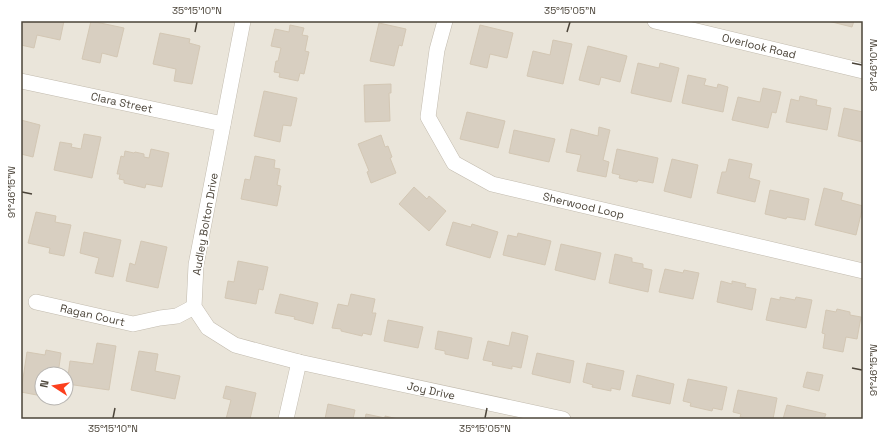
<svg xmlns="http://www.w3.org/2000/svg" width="884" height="440" font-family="'Space Grotesk',sans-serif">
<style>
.residential{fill:#eae5da;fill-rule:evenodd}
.building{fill:#d8cfc1;stroke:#d3c7b4}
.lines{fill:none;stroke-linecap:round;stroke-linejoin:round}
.street-casing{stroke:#c2bbae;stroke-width:16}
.street{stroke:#fff;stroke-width:15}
.ticks{fill:none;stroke:#4b4439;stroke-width:1.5}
.labels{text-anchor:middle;stroke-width:3.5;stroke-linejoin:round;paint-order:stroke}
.street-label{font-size:11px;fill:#4b4439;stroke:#fff}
.neatline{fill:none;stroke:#4b4439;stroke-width:1.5}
.ticks-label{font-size:10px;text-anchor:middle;fill:#4b4439}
</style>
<rect width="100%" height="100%" fill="#f6f3ec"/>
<!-- residential -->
<path class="residential" d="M 21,21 L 863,21 L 863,419 L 21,419 ZM 42,374 L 66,374 L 66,398 L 42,398 Z"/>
<!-- building -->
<path class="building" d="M 21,21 L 64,21 L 60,40 L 37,35 L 34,48 L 21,45 Z
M 91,21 L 124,28 L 117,57 L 102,53 L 100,63 L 82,59 Z
M 828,21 L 854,21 L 852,27 Z
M 379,23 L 406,29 L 402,46 L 399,45 L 394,66 L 370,61 Z
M 290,25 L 304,28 L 302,35 L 308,36 L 305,51 L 309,52 L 304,74 L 300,73 L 298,81 L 279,77 L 280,73 L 274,72 L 276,61 L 278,61 L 281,48 L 271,46 L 275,29 L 289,32 Z
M 480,25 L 513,33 L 507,58 L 490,54 L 487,68 L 470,64 Z
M 160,33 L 190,39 L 189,43 L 200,46 L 192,84 L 174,81 L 176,69 L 153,64 Z
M 553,40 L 572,44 L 563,84 L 527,76 L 533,51 L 550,55 Z
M 588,46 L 627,56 L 620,82 L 601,77 L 599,85 L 579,80 Z
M 638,63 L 659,68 L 660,63 L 679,68 L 671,102 L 631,93 Z
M 688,75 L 706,79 L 704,85 L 717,88 L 718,84 L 728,87 L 723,112 L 682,103 Z
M 391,84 L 391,93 L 389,93 L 390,121 L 365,122 L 364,85 Z
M 763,88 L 781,92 L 776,113 L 772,112 L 768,128 L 732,120 L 738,97 L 760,102 Z
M 264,91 L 297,98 L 291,126 L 283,125 L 280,142 L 254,136 Z
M 800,96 L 817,100 L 816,105 L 831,108 L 827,130 L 786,122 L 791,99 L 799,101 Z
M 844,108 L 863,112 L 863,142 L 838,136 Z
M 467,112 L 505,121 L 498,148 L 460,139 Z
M 21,120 L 40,125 L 33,157 L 21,154 Z
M 599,127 L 610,130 L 603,160 L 609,162 L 606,177 L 577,171 L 581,155 L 566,152 L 571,129 L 598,136 Z
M 514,130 L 555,139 L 549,162 L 509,153 Z
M 84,134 L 101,137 L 92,178 L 54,170 L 60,142 L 72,144 L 71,147 L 81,149 Z
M 381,135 L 385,147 L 388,146 L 392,157 L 390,158 L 396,173 L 371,183 L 367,172 L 369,171 L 358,144 Z
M 151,149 L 169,153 L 162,187 L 146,184 L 145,188 L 124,183 L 124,180 L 119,179 L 120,174 L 117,174 L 121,156 L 124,157 L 125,151 L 134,153 L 135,152 L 144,154 L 144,157 L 149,158 Z
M 617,149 L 658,158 L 653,183 L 638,180 L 637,182 L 619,178 L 620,175 L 612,173 Z
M 255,156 L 275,160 L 274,168 L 280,169 L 277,185 L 281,186 L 277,206 L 241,199 L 245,179 L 250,180 Z
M 672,159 L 698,165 L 691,198 L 664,191 Z
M 729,159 L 752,164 L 749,178 L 760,181 L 755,202 L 717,193 L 722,172 L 726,172 Z
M 414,187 L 427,199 L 429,196 L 446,211 L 429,231 L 399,204 Z
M 824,188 L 843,193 L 841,200 L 863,206 L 856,235 L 815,225 Z
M 770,190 L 809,199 L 805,220 L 787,217 L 786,219 L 765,214 Z
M 36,212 L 56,216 L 55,222 L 71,225 L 64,256 L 49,253 L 50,248 L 28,243 Z
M 453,222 L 471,227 L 472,224 L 498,232 L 490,258 L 446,245 Z
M 84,232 L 121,240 L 113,277 L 95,273 L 99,258 L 80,253 Z
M 518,233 L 551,241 L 545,265 L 503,255 L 508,235 L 517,237 Z
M 141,241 L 167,247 L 158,288 L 126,281 L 130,263 L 135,265 Z
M 561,244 L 601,253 L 595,280 L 555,270 Z
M 615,254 L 632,258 L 632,262 L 643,264 L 643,268 L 652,270 L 648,292 L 609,283 Z
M 238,261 L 268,267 L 263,290 L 259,289 L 256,304 L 225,298 L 228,281 L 234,282 Z
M 665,269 L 683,273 L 684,270 L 699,273 L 693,299 L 659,292 Z
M 721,281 L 732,284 L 732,281 L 746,284 L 745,287 L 756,289 L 752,310 L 717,302 Z
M 280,294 L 318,303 L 313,324 L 294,319 L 295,317 L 275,313 Z
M 351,294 L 375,299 L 372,313 L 376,313 L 371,335 L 363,333 L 362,336 L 341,331 L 341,329 L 332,328 L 338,304 L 348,306 Z
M 780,297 L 795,300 L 796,297 L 812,300 L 806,328 L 766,320 L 771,298 L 780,300 Z
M 837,309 L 850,312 L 850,315 L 861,317 L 857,339 L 846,337 L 843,352 L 823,348 L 825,334 L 822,333 L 826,310 L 836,312 Z
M 388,320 L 423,327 L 418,348 L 384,341 Z
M 438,331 L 472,338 L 468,359 L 445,354 L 445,351 L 435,349 Z
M 512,332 L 528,336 L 521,368 L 512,366 L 512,369 L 492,365 L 493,362 L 483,360 L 488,341 L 509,346 Z
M 97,343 L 116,346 L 109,390 L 67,384 L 70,361 L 93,364 Z
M 46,350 L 61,353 L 58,374 L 42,374 L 42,396 L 21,392 L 27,352 L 45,355 Z
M 139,351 L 158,354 L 155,371 L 180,376 L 175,399 L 131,390 Z
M 537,353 L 574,361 L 570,383 L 532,374 Z
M 587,363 L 624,371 L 620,390 L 611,388 L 611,391 L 592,387 L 593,385 L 583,382 Z
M 807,372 L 823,375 L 819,391 L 803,387 Z
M 637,375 L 674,384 L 670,404 L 632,396 Z
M 688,379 L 727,387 L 722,410 L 713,408 L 712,411 L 690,406 L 691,403 L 683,401 Z
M 226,386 L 256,393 L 250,419 L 226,419 L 231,400 L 223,398 Z
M 738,390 L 777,398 L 773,419 L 763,418 L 763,419 L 751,419 L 740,417 L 741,414 L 733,412 Z
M 328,404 L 355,410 L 353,419 L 325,419 Z
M 787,405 L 826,414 L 824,419 L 783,419 Z
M 366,414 L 385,418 L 385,416 L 398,419 L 365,419 Z"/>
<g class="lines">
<!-- street casing -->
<g class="street-casing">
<g id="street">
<path id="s1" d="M 243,21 L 196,265 L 194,307 L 208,328 L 235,345 L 261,352 L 299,362 L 563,419"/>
<path id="s2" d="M 445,21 L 437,50 L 428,117 L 454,163 L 492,184 L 863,271"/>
<path id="s3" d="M 655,21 L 863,71"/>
<path id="s4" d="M 21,81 L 223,124"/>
<path id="s5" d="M 36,302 L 133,324 L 160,318 L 177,316 L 194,307"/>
<path d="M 286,419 L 299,362"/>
</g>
</g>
<!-- street -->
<use href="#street" class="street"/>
</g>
<!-- ticks -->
<path class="ticks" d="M 195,32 L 197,22M 567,32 L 570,22M 852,63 L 862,65M 22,192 L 32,194M 852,368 L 862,370M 113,418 L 115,408M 485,418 L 487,408"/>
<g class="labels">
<!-- street labels -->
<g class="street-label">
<text dy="4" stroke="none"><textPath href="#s3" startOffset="107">Overlook Road</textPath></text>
<text dy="4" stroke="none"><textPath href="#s4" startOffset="103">Clara Street</textPath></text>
<text dy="4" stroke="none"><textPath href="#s2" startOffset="288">Sherwood Loop</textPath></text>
<text transform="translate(205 224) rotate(-80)" y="4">Audley Bolton Drive</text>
<text dy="4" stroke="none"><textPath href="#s5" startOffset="58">Ragan Court</textPath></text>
<text dy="4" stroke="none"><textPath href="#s1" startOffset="549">Joy Drive</textPath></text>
</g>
</g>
<!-- border -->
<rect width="884" height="440" fill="none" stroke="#ffffff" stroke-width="44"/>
<!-- north arrow -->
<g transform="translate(54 386) rotate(282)"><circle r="19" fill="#ffffff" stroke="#b7b4b0"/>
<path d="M0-3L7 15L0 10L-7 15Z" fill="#fc3f1d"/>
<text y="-6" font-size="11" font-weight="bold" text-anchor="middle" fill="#4b4439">N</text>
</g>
<rect x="22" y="22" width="840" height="396" class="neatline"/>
<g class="ticks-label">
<text x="197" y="14">35°15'10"N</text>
<text x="570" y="14">35°15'05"N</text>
<text transform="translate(873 65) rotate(-90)" y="4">91°46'10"W</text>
<text transform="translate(11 192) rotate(-90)" y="4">91°46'15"W</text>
<text transform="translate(873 370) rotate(-90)" y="4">91°46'15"W</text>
<text x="113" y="432">35°15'10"N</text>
<text x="485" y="432">35°15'05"N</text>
</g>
</svg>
